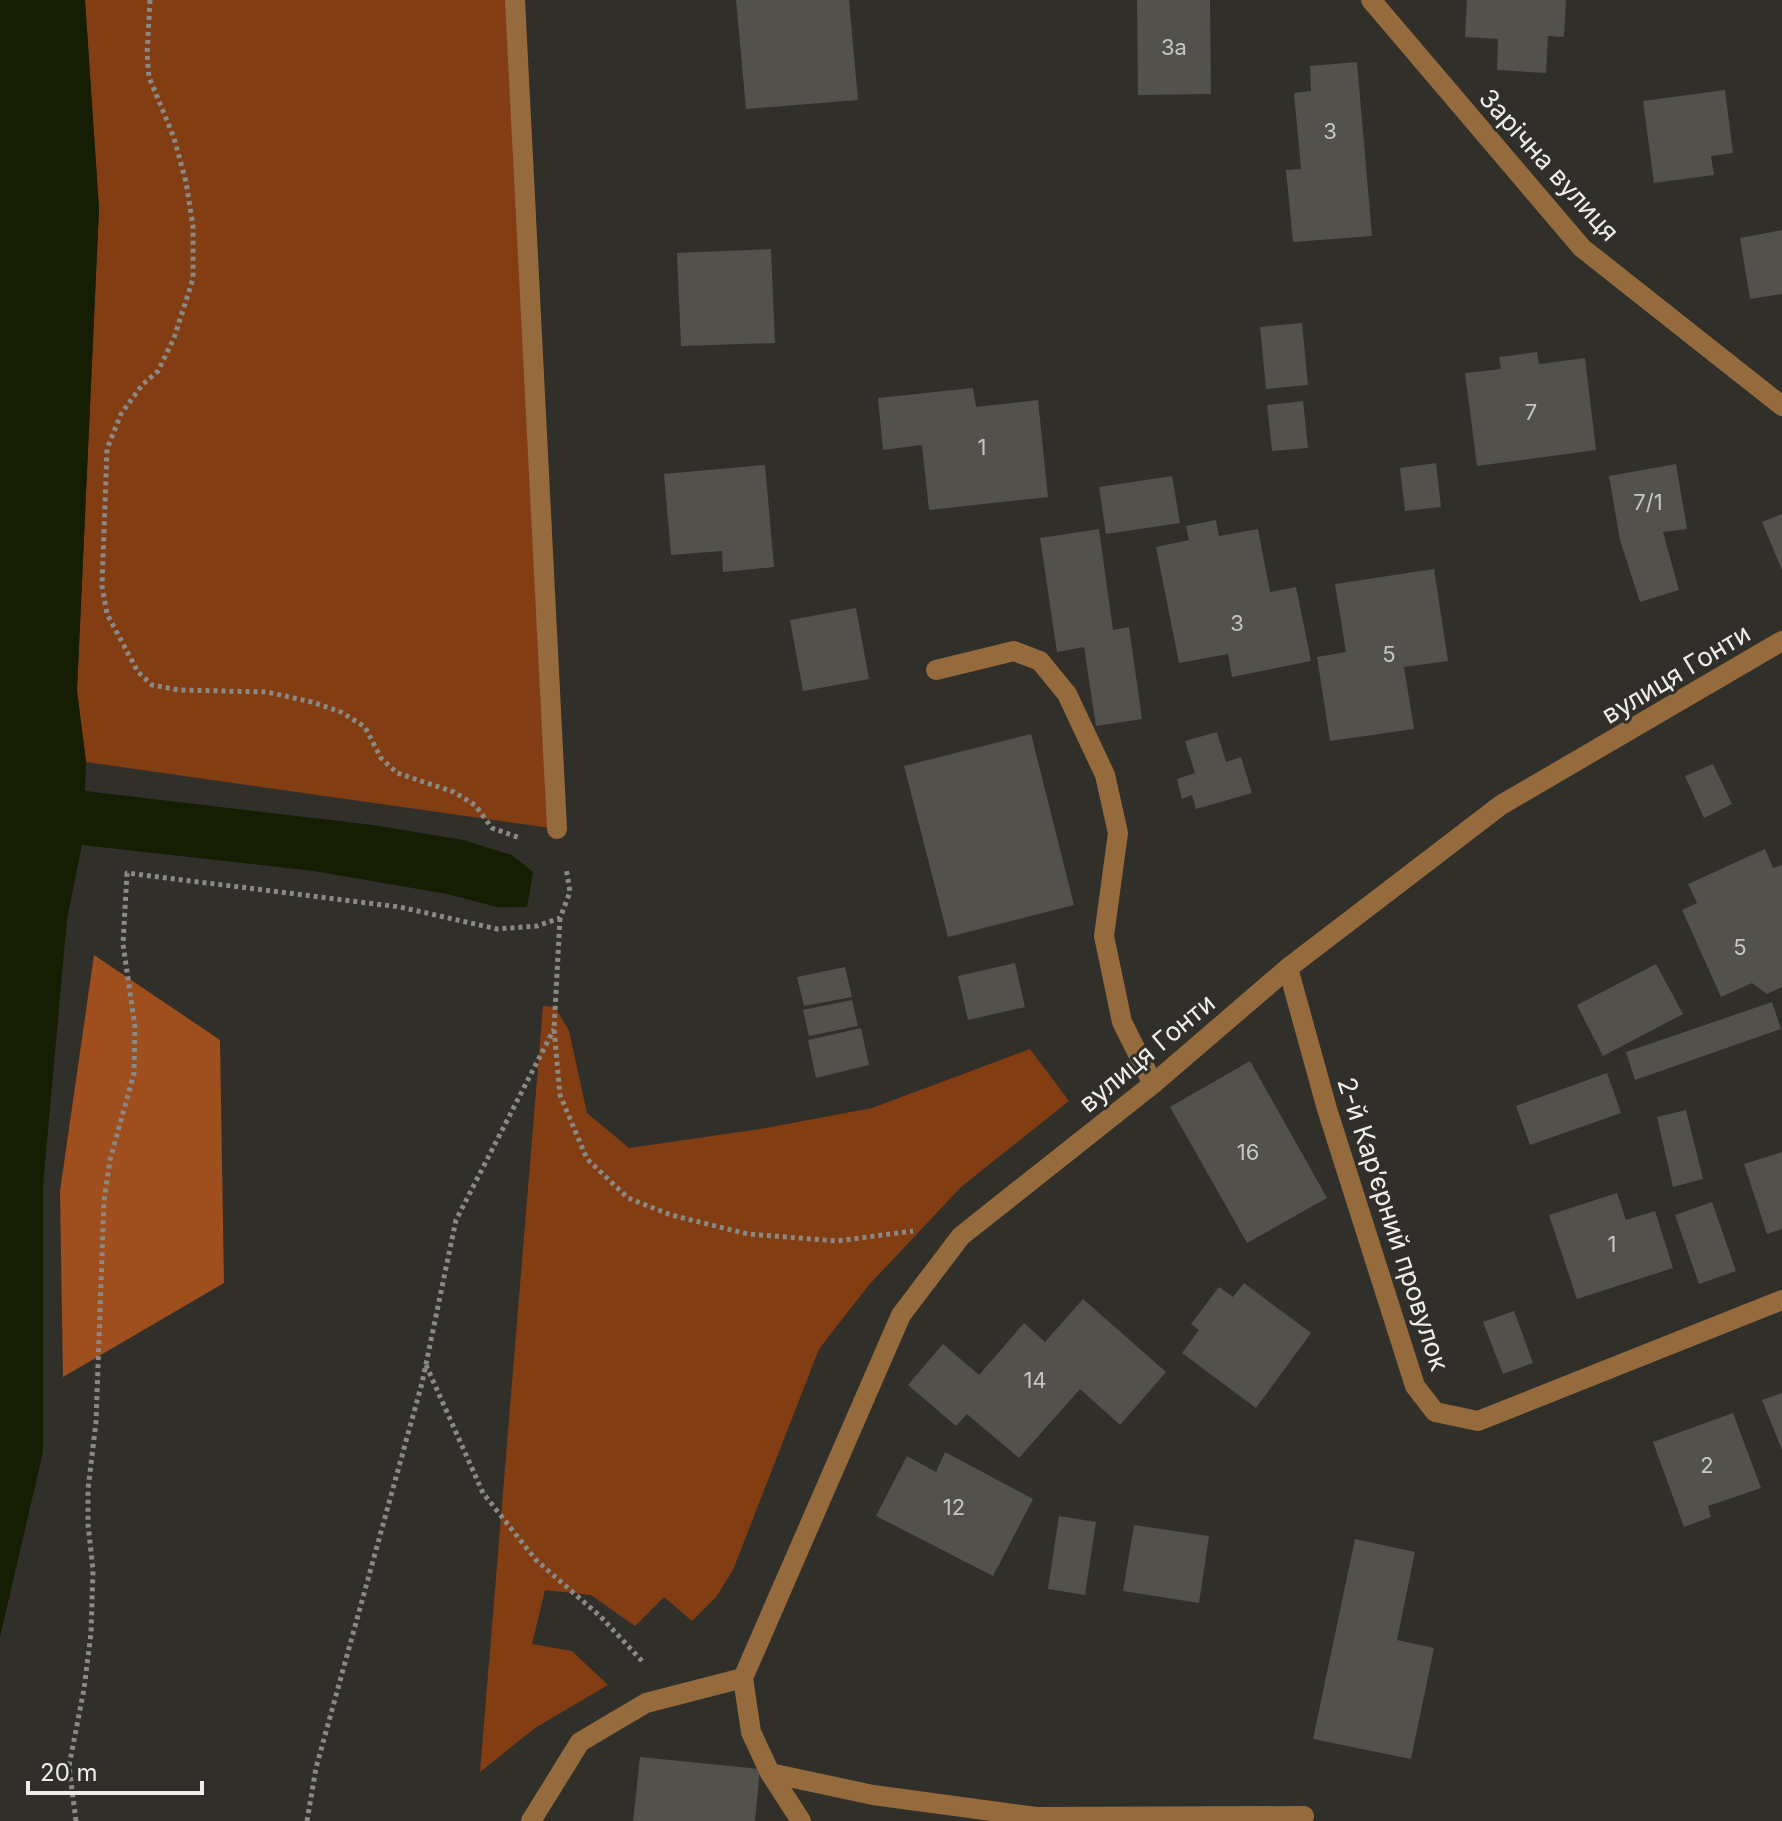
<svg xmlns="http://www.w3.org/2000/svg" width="1782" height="1821" font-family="Inter,sans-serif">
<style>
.green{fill:#833d12}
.forest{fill:#9f4e1d}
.water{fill:#151e02}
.building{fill:#52514c}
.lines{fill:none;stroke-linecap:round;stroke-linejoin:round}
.path{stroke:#8a8985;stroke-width:5;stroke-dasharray:4 4;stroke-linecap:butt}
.minor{stroke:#956b3d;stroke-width:20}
.labels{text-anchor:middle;stroke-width:6;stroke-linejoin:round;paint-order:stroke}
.number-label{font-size:22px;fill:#c7c6c2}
.street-label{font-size:26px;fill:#eeedea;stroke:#312f2a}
</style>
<rect width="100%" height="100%" fill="#312f2a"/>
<!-- green -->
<path class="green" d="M 85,0 L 515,0 L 557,829 L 86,762 L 77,691 L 99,209 Z
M 543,1006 L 555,1007 L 569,1031 L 587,1113 L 629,1148 L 760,1129 L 872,1108 L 1030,1049 L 1069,1101 L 961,1187 L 868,1286 L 819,1349 L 733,1570 L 716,1597 L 692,1621 L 664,1597 L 635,1626 L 591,1595 L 545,1590 L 532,1644 L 572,1651 L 608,1685 L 535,1728 L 480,1772 Z"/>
<!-- forest -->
<path class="forest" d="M 94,955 L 220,1040 L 224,1283 L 63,1377 L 60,1191 Z"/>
<!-- water -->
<path class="water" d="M 0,0 L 85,0 L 99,209 L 77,691 L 86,762 L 85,791 L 373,825 L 463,840 L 512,855 L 533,872 L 527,907 L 497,907 L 447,894 L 314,871 L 82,845 L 67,919 L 43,1186 L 43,1452 L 0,1637 Z"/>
<!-- building -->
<path class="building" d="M 736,0 L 849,0 L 858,100 L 746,109 Z
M 1137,0 L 1210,0 L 1211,94 L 1138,95 Z
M 1467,0 L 1566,0 L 1564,37 L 1548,36 L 1546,73 L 1497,70 L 1498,39 L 1465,37 Z
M 1357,62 L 1372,236 L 1293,242 L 1286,170 L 1301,169 L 1294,93 L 1311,91 L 1310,66 Z
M 1725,90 L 1733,153 L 1711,156 L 1714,175 L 1654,183 L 1643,101 Z
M 1782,230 L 1782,294 L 1750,299 L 1740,238 Z
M 771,249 L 775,343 L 681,346 L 677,253 Z
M 1302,323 L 1308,385 L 1266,389 L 1260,327 Z
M 1537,352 L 1539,364 L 1585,358 L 1596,450 L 1477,466 L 1465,373 L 1501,369 L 1499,357 Z
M 973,388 L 976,407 L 1038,400 L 1048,497 L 929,510 L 922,445 L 883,450 L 878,398 Z
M 1303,401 L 1308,448 L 1272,451 L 1267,405 Z
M 1436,463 L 1441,507 L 1405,511 L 1400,468 Z
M 1676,464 L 1687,529 L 1663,532 L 1679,590 L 1640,602 L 1620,540 L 1609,476 Z
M 765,465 L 774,567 L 723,572 L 722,551 L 671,555 L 664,474 Z
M 1172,476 L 1180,523 L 1106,534 L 1099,487 Z
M 1782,514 L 1782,570 L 1762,522 Z
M 1216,520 L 1219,536 L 1258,529 L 1270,592 L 1296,587 L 1311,661 L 1232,677 L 1228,654 L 1179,663 L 1156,547 L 1189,540 L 1186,526 Z
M 1099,529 L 1113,630 L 1129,627 L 1142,719 L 1096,726 L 1084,647 L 1057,652 L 1040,538 Z
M 1434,569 L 1448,661 L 1404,667 L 1414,729 L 1330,741 L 1317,657 L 1346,652 L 1335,584 Z
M 856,608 L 869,679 L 803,691 L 790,620 Z
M 1217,732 L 1226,762 L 1241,757 L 1252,793 L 1196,809 L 1192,795 L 1182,799 L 1177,779 L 1195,773 L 1185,741 Z
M 1031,734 L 1074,905 L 948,937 L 904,766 Z
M 1713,764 L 1732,804 L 1704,818 L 1685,776 Z
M 1765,849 L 1773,868 L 1782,865 L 1782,987 L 1767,994 L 1752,983 L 1721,997 L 1682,910 L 1697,903 L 1688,884 Z
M 1015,963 L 1025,1007 L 968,1020 L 958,976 Z
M 1656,964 L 1683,1014 L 1603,1056 L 1577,1005 Z
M 845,967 L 852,997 L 804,1006 L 797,977 Z
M 852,1000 L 858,1026 L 809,1036 L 803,1010 Z
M 1772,1002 L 1781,1029 L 1635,1080 L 1626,1052 Z
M 861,1028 L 869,1065 L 816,1078 L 808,1040 Z
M 1250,1061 L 1327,1198 L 1247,1243 L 1170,1107 Z
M 1607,1073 L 1621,1113 L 1530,1145 L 1516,1106 Z
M 1686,1110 L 1703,1179 L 1673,1187 L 1657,1117 Z
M 1782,1152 L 1782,1229 L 1767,1234 L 1744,1164 Z
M 1617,1193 L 1626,1220 L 1655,1211 L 1673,1268 L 1577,1299 L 1549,1215 Z
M 1712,1202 L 1736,1271 L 1699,1284 L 1675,1215 Z
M 1244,1283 L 1311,1333 L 1256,1408 L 1182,1353 L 1199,1330 L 1191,1324 L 1219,1287 L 1233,1297 Z
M 1083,1299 L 1166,1372 L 1120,1425 L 1080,1389 L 1019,1458 L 967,1414 L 956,1426 L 908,1385 L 943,1344 L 979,1375 L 1024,1323 L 1045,1342 Z
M 1514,1311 L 1533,1363 L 1503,1374 L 1483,1322 Z
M 1782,1393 L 1782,1450 L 1762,1400 Z
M 1733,1413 L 1761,1488 L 1708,1506 L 1711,1517 L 1684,1527 L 1653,1442 Z
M 945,1452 L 1033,1499 L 993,1576 L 876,1516 L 907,1456 L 936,1472 Z
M 1059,1516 L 1096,1522 L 1085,1595 L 1048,1589 Z
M 1134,1525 L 1209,1536 L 1199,1603 L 1123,1591 Z
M 1355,1539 L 1415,1552 L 1397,1640 L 1434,1648 L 1411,1759 L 1313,1739 Z
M 640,1757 L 760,1769 L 755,1821 L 633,1821 Z"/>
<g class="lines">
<!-- path -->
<path class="path" d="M 150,0 L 147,54 L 149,77 L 174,138 L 186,182 L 193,226 L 193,279 L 174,338 L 158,371 L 142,385 L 121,414 L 107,449 L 102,586 L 107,614 L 138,672 L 152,685 L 179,690 L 267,692 L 312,702 L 341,712 L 365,727 L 381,758 L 397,773 L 454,792 L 475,805 L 492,828 L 520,838
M 560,918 L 554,1029 L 560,1095 L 587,1159 L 628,1198 L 671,1215 L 748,1234 L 837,1241 L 913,1231
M 426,1365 L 483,1493 L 536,1560 L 601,1617 L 643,1662
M 76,1821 L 69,1766 L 84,1689 L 91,1633 L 93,1570 L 88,1524 L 88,1489 L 96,1422 L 104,1201 L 110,1160 L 134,1073 L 135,1027 L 123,944 L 127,873 L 400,907 L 497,929 L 537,926 L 560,918 L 570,892 L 566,868
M 307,1821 L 316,1768 L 422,1383 L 456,1220 L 554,1029"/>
<!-- minor -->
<path class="minor" d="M 515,0 L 557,829
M 1371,0 L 1582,248 L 1782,406
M 936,670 L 1014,651 L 1040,661 L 1067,694 L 1105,775 L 1118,833 L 1104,936 L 1122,1022 L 1153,1084
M 1288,968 L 1327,1109 L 1415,1386 L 1435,1412 L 1478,1421 L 1782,1300
M 743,1678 L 901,1315 L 961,1236 L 1153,1084 L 1288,968 L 1501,805 L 1782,641
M 743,1678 L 751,1732 L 770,1773 L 801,1821
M 770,1773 L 873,1795 L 1036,1817 L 1304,1816
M 531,1821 L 580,1742 L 646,1703 L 743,1678"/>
</g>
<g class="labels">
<!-- number labels -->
<g class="number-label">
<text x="1174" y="55">3а</text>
<text x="1330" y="139">3</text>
<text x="1531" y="420">7</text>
<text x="982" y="455">1</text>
<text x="1648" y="510">7/1</text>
<text x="1237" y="631">3</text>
<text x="1389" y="662">5</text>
<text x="1740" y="955">5</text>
<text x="1248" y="1160">16</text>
<text x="1612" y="1252">1</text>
<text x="1035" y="1388">14</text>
<text x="1707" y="1473">2</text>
<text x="954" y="1515">12</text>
</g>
<!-- street labels -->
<g class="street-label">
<text transform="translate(1549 165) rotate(48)" y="9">Зарічна вулиця</text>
<text transform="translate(1676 674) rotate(-31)" y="9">вулиця Гонти</text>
<text transform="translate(1147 1053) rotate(-40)" y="9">вулиця Гонти</text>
<text transform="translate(1393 1224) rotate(72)" y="9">2-й Карʼєрний провулок</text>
</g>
</g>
<!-- scale -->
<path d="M28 1781v12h174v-12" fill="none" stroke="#eeedea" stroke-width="4"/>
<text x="40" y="1781" font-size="24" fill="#eeedea" stroke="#312f2a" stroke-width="6" paint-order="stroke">20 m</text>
</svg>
